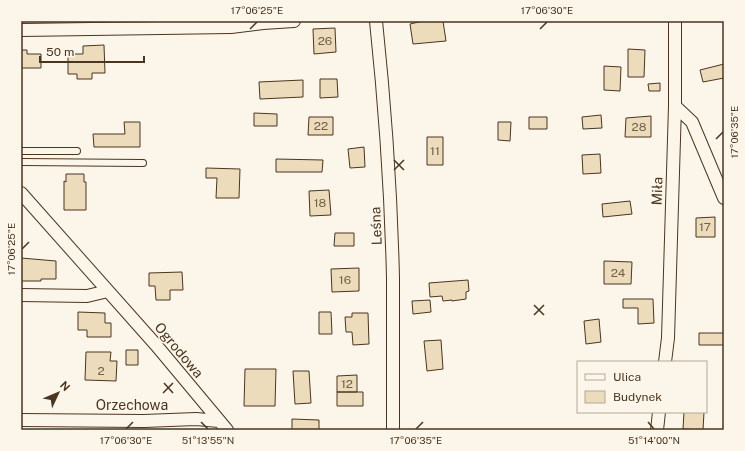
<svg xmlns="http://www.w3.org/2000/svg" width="745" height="451" font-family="'Public Sans',sans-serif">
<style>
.building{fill:#ecdcbc;stroke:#4a3520}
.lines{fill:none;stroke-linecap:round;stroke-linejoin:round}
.lane-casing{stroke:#4a3520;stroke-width:8}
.street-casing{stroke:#4a3520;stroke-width:14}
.lane{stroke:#fbf6e9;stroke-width:6}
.street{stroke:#fbf6e9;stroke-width:12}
.ticks{fill:none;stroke:#4a3520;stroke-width:1.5}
.labels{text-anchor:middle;stroke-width:3;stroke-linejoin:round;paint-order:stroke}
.number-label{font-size:12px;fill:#725f47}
.street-label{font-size:14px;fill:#4a3520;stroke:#fbf6e9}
.neatline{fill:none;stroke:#4a3520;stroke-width:1.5}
.ticks-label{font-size:10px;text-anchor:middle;fill:#4a3520}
</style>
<rect width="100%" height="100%" fill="#fbf6e9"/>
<!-- building -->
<path class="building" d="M 423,21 L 443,21 L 446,41 L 413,44 L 410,24 Z
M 335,28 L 336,52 L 314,54 L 313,29 Z
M 104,45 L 105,73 L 92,73 L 92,79 L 77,79 L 77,74 L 68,74 L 68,54 L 83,54 L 83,46 Z
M 628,49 L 645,50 L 644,77 L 628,77 Z
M 21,50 L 27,50 L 27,54 L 41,54 L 41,68 L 21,68 Z
M 724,64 L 724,78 L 703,82 L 700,70 Z
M 604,66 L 621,67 L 620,91 L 604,90 Z
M 320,79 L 337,79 L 338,97 L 320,98 Z
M 303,80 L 303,97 L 260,99 L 259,82 Z
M 660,83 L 660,91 L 649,91 L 648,84 Z
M 254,113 L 277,114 L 277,126 L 254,126 Z
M 601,115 L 602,128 L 583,129 L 582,117 Z
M 651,116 L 651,137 L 625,137 L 626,118 Z
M 309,117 L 333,117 L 333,135 L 308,135 Z
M 529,117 L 547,117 L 547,129 L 529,129 Z
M 124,122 L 140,122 L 140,147 L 94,147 L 93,134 L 125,134 Z
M 498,122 L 511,122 L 510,141 L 498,140 Z
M 427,137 L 443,137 L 443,165 L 427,165 Z
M 364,147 L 365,167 L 350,168 L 348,149 Z
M 600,154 L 601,173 L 583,174 L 582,155 Z
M 276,159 L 323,160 L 322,172 L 276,172 Z
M 206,168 L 240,169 L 239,198 L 216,198 L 217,178 L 206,178 Z
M 66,174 L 84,174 L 84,182 L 86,182 L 86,210 L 64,210 L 64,181 L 66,182 Z
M 329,190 L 331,215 L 310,216 L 309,191 Z
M 630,201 L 632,214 L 603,217 L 602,204 Z
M 715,217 L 715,237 L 696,237 L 696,218 Z
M 335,233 L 354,233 L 354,246 L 334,246 Z
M 21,258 L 56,261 L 56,279 L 41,279 L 41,281 L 21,281 Z
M 604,261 L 632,262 L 631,284 L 604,284 Z
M 359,268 L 359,291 L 332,292 L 331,269 Z
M 182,272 L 183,290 L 170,290 L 170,300 L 156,300 L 155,286 L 149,286 L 149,273 Z
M 468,280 L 469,291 L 466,292 L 466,299 L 452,301 L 452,300 L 443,301 L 442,296 L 430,297 L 429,283 Z
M 623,299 L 653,299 L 654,323 L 638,324 L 638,308 L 623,308 Z
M 430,300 L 431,312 L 413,314 L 412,301 Z
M 78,312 L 105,313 L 105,323 L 111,323 L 111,337 L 87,337 L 87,330 L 78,330 Z
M 319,312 L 331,312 L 332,334 L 319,334 Z
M 352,313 L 368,313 L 369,344 L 353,345 L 352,332 L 346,332 L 345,317 L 352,317 Z
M 599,319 L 601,342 L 586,344 L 584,321 Z
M 699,333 L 724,333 L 724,345 L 699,345 Z
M 441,340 L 443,369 L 427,371 L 424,341 Z
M 126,350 L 138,350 L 138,365 L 126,365 Z
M 86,352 L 111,352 L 110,361 L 117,361 L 116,381 L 85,380 Z
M 245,369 L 276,369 L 275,406 L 244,406 Z
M 293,371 L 309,371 L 311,403 L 295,404 Z
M 357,375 L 357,392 L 337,392 L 337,376 Z
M 337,392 L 363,392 L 363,406 L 337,406 Z
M 684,412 L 704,412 L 703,430 L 683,429 Z
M 292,419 L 319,420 L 319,430 L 292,430 Z"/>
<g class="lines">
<!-- lane casing -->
<g class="lane-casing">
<path id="lane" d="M 21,151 L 77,151
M 21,162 L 143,163"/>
</g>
<!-- street casing -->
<g class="street-casing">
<path id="street" d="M 376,21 C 385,106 391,192 393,278 C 393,329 393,379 393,430
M 21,30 L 231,27 L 263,23 L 294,21
M 675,106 L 692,122 L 724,198
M 21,193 L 156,345 L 227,430
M 21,295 L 87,296 L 108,291
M 665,362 L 668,338 L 675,106 L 675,21
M 21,420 L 144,421 L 196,419 L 219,421
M 657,430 L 659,412"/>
</g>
<!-- lane -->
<use href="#lane" class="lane"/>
<!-- street -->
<use href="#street" class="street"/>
</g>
<!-- ticks -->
<path class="ticks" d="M 250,29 L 257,22M 540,29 L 547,22M 716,139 L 723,132M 394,160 L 404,170M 394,170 L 404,160M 22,249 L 29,242M 534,305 L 544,315M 534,315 L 544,305M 164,383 L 173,393M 163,393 L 173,383M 201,422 L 208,429M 648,422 L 654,429M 126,429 L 133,422M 416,429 L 423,422"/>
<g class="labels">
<!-- number labels -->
<g class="number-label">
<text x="325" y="45">26</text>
<text x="321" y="130">22</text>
<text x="639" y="131">28</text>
<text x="435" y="155">11</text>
<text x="320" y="207">18</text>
<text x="705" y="231">17</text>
<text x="618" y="277">24</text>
<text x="345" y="284">16</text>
<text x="101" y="375">2</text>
<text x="347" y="388">12</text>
</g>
<!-- street labels -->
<g class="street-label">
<text transform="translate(657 191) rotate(-88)" y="5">Miła</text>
<text transform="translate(376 226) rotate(-92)" y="5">Leśna</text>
<text transform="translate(179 350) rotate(50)" y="5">Ogrodowa</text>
<text x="132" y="410">Orzechowa</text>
</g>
</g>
<!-- border -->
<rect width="745" height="451" fill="none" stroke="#fbf6e9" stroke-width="44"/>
<!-- legend -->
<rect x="577" y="361" width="130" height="52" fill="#fbf6e9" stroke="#b4a999"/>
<rect x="585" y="374" width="20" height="6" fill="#fbf6e9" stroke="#b4a999"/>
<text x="613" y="381" font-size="12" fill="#4a3520">Ulica</text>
<rect x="585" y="391" width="20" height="12" fill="#ecdcbc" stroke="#b4a999"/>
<text x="613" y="401" font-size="12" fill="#4a3520">Budynek</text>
<!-- north arrow -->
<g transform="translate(58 393) rotate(46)" stroke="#fbf6e9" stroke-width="3" paint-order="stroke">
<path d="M0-3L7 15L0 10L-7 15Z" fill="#4a3520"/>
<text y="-6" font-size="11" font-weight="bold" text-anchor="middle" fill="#4a3520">N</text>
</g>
<!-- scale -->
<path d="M40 56v6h104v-6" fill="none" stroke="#4a3520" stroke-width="2"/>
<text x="46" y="56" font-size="12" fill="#4a3520" stroke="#fbf6e9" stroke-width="3" paint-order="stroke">50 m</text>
<rect x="22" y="22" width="701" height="407" class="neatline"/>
<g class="ticks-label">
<text x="257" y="14">17°06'25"E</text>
<text x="547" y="14">17°06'30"E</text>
<text transform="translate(734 132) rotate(-90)" y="4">17°06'35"E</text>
<text transform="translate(11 249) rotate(-90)" y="4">17°06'25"E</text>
<text x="126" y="444">17°06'30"E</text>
<text x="208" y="444">51°13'55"N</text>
<text x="416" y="444">17°06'35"E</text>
<text x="654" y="444">51°14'00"N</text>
</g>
</svg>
